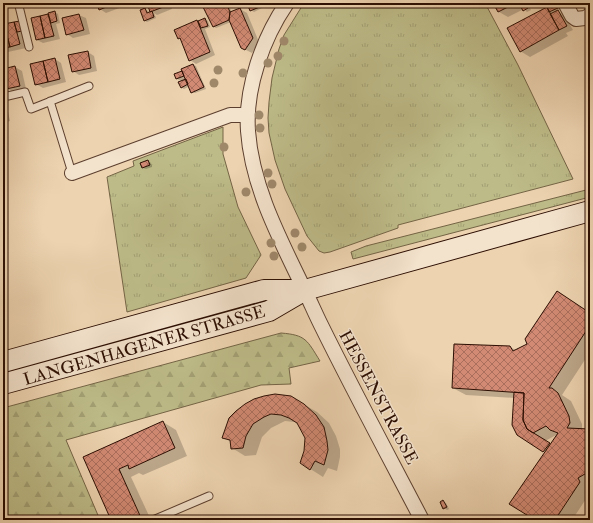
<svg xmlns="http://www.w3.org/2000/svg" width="593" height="523" font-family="'IM FELL Double Pica',serif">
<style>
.grass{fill:url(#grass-tufts);stroke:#746445}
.forest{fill:url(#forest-firs);stroke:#746445}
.shadow{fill:#0003;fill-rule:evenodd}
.building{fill:url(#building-cross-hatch);stroke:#2c0e02}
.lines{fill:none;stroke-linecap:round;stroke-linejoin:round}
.lane-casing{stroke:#5c3f2e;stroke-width:9}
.street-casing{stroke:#5c3f2e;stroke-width:16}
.secondary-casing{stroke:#2c0e02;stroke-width:22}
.lane{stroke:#f3e2cc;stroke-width:7}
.street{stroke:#f3e2cc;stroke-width:14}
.secondary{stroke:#f3e2cc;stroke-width:20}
.tree{fill:#9f886a}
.labels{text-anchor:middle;stroke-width:3;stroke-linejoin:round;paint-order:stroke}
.street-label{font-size:17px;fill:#2c0e02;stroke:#f3e2cc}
</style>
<defs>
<pattern id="grass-tufts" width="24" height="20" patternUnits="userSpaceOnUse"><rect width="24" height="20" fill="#bdbb88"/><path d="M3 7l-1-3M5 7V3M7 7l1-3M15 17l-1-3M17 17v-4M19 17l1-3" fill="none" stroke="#a3a074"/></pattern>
<pattern id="forest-firs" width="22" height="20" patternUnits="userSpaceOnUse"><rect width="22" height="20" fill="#bdbb88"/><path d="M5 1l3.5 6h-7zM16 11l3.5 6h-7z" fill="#a3a074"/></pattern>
<pattern id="building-cross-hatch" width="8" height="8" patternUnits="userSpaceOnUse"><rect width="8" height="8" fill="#d28a74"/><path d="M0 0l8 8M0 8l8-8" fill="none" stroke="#ab6f5d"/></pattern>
</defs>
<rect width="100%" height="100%" fill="#edd3b0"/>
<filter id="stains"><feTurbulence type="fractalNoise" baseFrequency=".005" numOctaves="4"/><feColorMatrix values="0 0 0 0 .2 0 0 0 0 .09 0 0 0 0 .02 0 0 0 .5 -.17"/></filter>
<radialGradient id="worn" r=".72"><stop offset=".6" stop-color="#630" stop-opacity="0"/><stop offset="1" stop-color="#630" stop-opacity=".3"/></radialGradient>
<!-- grass -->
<path class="grass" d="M 304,3 L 485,3 L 518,65 L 573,179 L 398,225 L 398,228 L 330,252 L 324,253 L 319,251 L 307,236 L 285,189 L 275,160 L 269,133 L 268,118 L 269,102 L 272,78 L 279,49 L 284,35 Z
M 223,127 L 223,154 L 238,207 L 261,255 L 246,278 L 127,312 L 107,177 L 134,166 L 133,161 Z
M 590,189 L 590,197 L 353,259 L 351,252 L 366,246 Z"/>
<!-- forest -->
<path class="forest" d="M 281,333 C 306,335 307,340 320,361 L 289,368 L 291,384 L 261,385 L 66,440 L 100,520 L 3,520 L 3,408 Z"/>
<!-- shadow -->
<path class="shadow" d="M 98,3 L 121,3 L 122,7 L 106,13 L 100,9 Z
M 148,3 L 170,3 L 172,9 L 157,15 L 154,13 L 156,18 L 147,22 L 144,20 L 145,9 L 148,11 L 149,13 L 152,12 Z
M 202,3 L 228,3 L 232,13 L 240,9 L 247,13 L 259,42 L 252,53 L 242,48 L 231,22 L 216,28 L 213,26 Z
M 248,3 L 267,3 L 263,5 L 264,7 L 254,12 L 251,10 Z
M 494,3 L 535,3 L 529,6 L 531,10 L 527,12 L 524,9 L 508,17 L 499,12 Z
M 548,3 L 557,3 L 560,10 L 558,11 L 564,15 L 573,30 L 566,33 L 568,36 L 530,57 L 520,51 L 547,8 Z
M 55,12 L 58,14 L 60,23 L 56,24 L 60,39 L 43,43 L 37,40 L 32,18 L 50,15 Z
M 79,15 L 86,18 L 90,34 L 73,38 L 67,34 L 63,19 Z
M 205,19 L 208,21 L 210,27 L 205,29 L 215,55 L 196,64 L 190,60 L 181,40 L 179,38 L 197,21 Z
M 20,22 L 26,48 L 8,52 L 3,49 L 3,25 Z
M 88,52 L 94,56 L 97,71 L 79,75 L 73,71 Z
M 55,59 L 61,63 L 66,82 L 43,88 L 36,84 Z
M 193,65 L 196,66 L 206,89 L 195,93 L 192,92 L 190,86 L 184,89 L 181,87 L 182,81 L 177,79 L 175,75 L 183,71 L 182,69 Z
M 15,67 L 22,71 L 26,89 L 13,92 L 8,89 L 3,90 L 3,80 L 5,81 L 3,70 Z
M 3,105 L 7,107 L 10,121 L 3,123 Z
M 148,161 L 151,163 L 152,167 L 146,169 L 143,168 Z
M 590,313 L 590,352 L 562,395 L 571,401 L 582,424 L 582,429 L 590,430 L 590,493 L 572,520 L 537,520 L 545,452 L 518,434 L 515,398 L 466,395 L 453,388 L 510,347 L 516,350 ZM 558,434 L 551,444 L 545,441 Z
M 291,397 L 317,412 L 329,423 L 336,436 L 340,449 L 340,457 L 337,471 L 328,468 L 323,477 L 301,463 L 305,452 L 306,437 L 298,423 L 294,422 L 285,421 L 271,428 L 262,437 L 256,455 L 245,456 L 232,448 L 231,442 L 223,437 Z
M 163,422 L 176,430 L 187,456 L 143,475 L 139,473 L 131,477 L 151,520 L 112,520 L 84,457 Z
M 443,501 L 446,503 L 449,509 L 447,510 L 444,508 Z"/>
<!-- building -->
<path class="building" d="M 97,3 L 116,3 L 99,10 Z
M 147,3 L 165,3 L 166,6 L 150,12 Z
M 201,3 L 226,3 L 230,12 L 229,20 L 213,27 Z
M 247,3 L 261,3 L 262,6 L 250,11 Z
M 493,3 L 516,3 L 498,12 Z
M 545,3 L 555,3 L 558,8 L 549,12 Z
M 526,4 L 528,8 L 523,11 L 521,7 Z
M 547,7 L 559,30 L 520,52 L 507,28 Z
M 145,8 L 147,13 L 152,11 L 154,17 L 144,21 L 140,10 Z
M 240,8 L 253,38 L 245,50 L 241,48 L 229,20 L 230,12 Z
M 558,10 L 567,26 L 559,30 L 550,14 Z
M 55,11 L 57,21 L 51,23 L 48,13 Z
M 48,14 L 54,36 L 45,38 L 40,16 Z
M 79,14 L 84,30 L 66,35 L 62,18 Z
M 40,16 L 45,38 L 36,40 L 31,18 Z
M 205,18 L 208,26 L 201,28 L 198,21 Z
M 197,20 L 210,52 L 189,61 L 180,38 L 178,39 L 174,30 Z
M 20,21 L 22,31 L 17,32 L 14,22 Z
M 14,22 L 20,44 L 10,47 L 4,24 Z
M 3,24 L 4,24 L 10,47 L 3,48 Z
M 88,51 L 91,68 L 72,72 L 68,55 Z
M 55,58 L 60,79 L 48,82 L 43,61 Z
M 43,61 L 48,82 L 35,85 L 30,64 Z
M 193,64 L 204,87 L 191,93 L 181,69 Z
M 15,66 L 20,86 L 6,89 L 3,76 L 3,69 Z
M 182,71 L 184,76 L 176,79 L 174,74 Z
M 186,79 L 188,84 L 181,88 L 178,82 Z
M 148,160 L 150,165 L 142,168 L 140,163 Z
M 557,291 L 590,313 L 590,325 L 549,388 L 552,388 L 558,393 L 569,416 L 570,423 L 567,428 L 590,429 L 590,471 L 578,478 L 580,482 L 555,520 L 535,520 L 509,504 L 558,433 L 550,430 L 546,426 L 533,433 L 527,429 L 523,420 L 524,393 L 452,388 L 454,344 L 510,346 L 513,351 L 527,344 L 525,339 Z
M 514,392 L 524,393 L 523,420 L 527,429 L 550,443 L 543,452 L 517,435 L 512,425 Z
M 275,394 L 291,396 L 304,404 L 316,415 L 324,427 L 327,441 L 328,450 L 324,465 L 315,461 L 310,470 L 300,463 L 304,451 L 305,438 L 297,423 L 289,418 L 281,415 L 271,414 L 264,417 L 253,424 L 246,436 L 243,448 L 231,449 L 230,440 L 222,438 L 229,418 L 236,411 L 245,404 L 254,399 L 264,396 Z
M 163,421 L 175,448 L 129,469 L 128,465 L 119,469 L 142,520 L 111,520 L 83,457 Z
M 443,500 L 447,507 L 443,509 L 440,502 Z"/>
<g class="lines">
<!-- lane casing -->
<g class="lane-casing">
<path id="lane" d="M 17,3 L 19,6 L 29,47
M 3,94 L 8,96 L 25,92 L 31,109 L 89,86
M 50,101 L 72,173
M 153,520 L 209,496"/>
</g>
<!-- street casing -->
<g class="street-casing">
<path id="street" d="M 287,3 C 263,38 245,88 248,131 C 252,187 280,239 304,289 C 310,301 315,313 321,325 C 353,390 388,455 422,520
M 565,3 L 572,16 L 576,19 L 585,18 L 590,15
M 72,173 L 230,115 L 248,115"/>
</g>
<!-- secondary casing -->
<g class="secondary-casing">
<path id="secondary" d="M 3,362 L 264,290 L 305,290
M 3,384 L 269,311 L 305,290 L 590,211"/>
</g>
<!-- lane -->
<use href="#lane" class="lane"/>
<!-- street -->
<use href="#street" class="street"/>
<!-- secondary -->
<use href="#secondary" class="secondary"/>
</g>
<!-- trees -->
<g class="tree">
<circle cx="284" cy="41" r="4.5"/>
<circle cx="278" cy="56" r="4.5"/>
<circle cx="268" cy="63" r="4.5"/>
<circle cx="218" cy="70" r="4.5"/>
<circle cx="243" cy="73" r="4.5"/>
<circle cx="214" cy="83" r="4.5"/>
<circle cx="259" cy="115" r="4.5"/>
<circle cx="260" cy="128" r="4.5"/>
<circle cx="224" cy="147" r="4.5"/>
<circle cx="268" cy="173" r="4.5"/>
<circle cx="272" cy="184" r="4.5"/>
<circle cx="246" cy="192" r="4.5"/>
<circle cx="295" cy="233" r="4.5"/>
<circle cx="271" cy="243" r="4.5"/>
<circle cx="302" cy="247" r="4.5"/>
<circle cx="274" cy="256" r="4.5"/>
</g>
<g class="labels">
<!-- street labels -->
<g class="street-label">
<text transform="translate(144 345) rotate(-16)" y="6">LANGENHAGENER STRASSE</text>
<text transform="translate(379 397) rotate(62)" y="6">HESSENSTRASSE</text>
</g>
</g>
<!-- margin -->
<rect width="593" height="523" fill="none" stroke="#edd3b0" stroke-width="16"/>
<rect x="4" y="4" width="585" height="515" fill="none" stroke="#2c0e02" stroke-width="2"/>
<rect x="8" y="8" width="577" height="507" fill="none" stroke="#2c0e02"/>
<rect width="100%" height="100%" filter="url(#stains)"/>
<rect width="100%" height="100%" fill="url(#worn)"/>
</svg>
